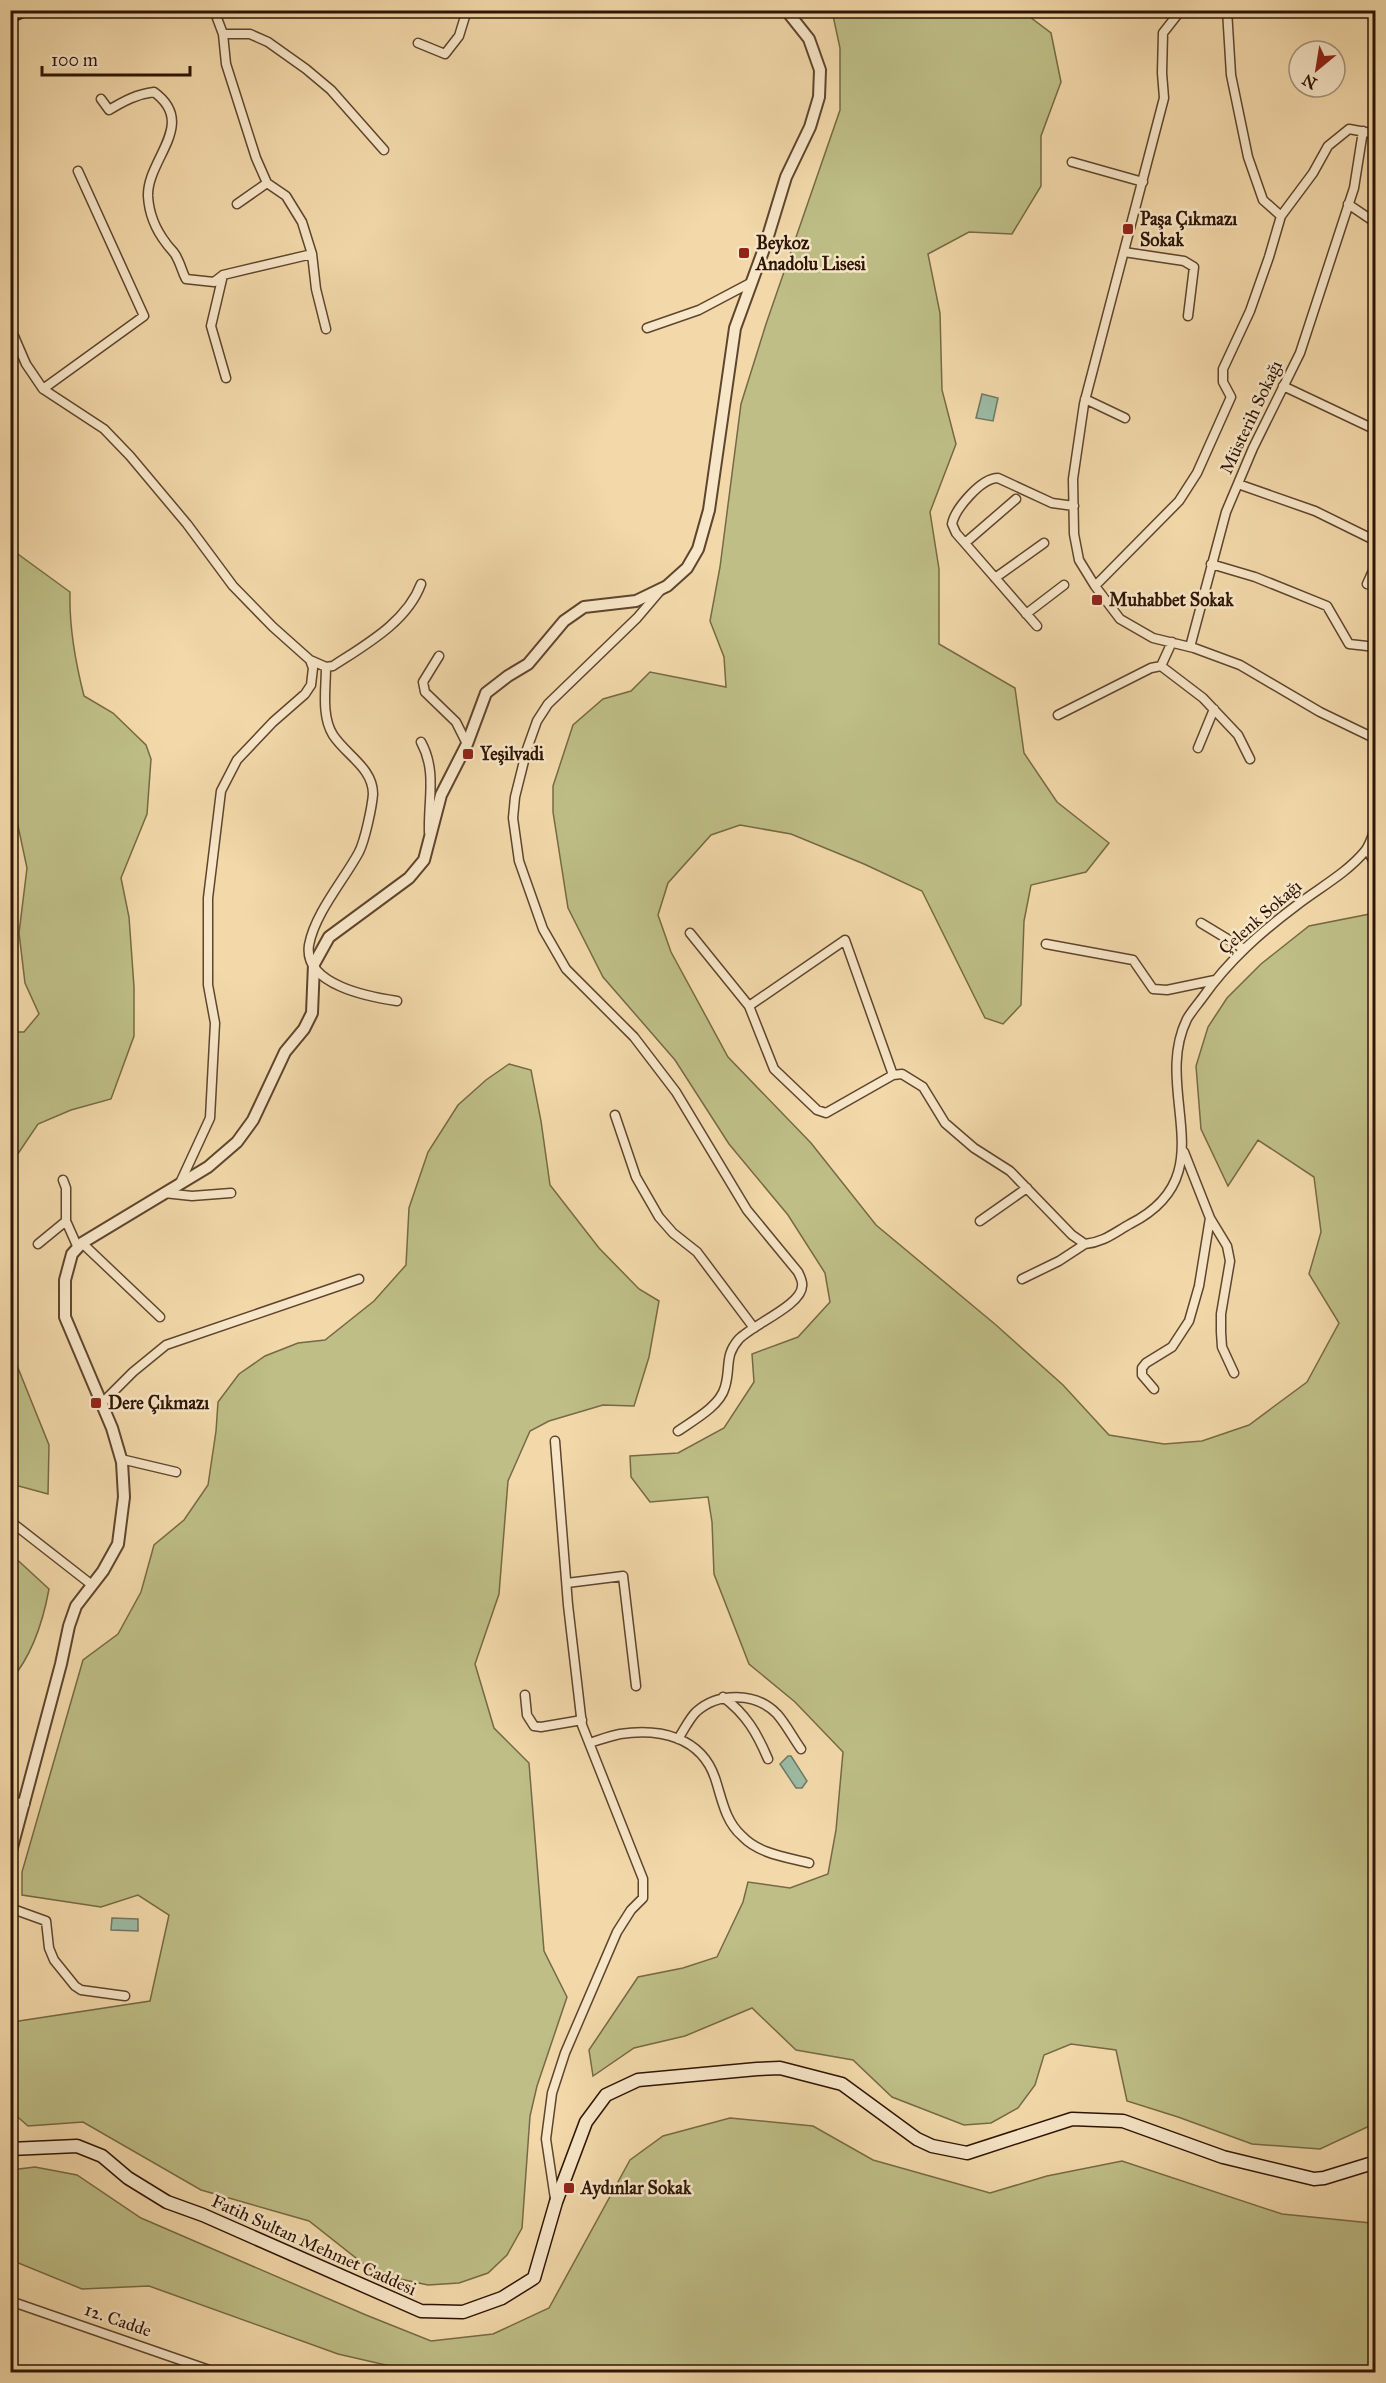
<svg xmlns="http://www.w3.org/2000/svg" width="1386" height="2383" font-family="'IM FELL Great Primer',serif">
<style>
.green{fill:#bebe86;stroke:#766945;stroke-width:1.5}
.water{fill:#9cbba5;stroke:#707865;stroke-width:1.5}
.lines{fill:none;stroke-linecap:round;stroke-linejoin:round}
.minor-casing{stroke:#5e452e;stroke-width:11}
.tertiary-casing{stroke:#5e452e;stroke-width:14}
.secondary-casing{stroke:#2d1404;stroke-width:15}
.minor{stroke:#f7e6c8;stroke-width:8}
.tertiary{stroke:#f7e6c8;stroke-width:10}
.secondary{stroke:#f7e6c8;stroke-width:12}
.poi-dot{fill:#8f2418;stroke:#f7e6c8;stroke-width:2}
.labels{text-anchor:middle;stroke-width:5;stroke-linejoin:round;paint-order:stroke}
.poi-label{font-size:18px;font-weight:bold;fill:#2d1404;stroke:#f7e6c8;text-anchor:start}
.street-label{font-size:18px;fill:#2d1404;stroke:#f7e6c8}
</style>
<rect width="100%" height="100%" fill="#f3d9aa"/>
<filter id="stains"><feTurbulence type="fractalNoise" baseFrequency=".00333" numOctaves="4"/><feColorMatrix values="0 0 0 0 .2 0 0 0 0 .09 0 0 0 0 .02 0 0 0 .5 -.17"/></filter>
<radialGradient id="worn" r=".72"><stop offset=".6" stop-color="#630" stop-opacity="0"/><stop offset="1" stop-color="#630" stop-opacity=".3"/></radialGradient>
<!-- green -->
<path class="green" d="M 832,11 L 1022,11 L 1051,33 L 1061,82 L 1041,136 L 1041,186 L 1012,234 L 969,232 L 928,254 L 940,313 L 942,390 L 956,444 L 930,512 L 939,569 L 939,644 L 1015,688 L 1024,753 L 1057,802 L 1109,843 L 1086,872 L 1031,885 L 1024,921 L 1021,1005 L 1003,1024 L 985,1018 L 922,891 L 864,864 L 791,834 L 740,825 L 711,835 L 668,883 L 658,915 L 671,952 L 728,1057 L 811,1143 L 876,1225 L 996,1325 L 1063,1385 L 1109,1435 L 1164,1444 L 1202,1441 L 1249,1425 L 1307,1382 L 1339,1323 L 1309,1274 L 1321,1232 L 1314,1177 L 1258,1140 L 1228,1186 L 1201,1129 L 1196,1066 L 1208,1027 L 1227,998 L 1261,964 L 1309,926 L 1375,913 L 1376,2123 L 1320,2149 L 1252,2144 L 1178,2117 L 1127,2101 L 1116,2050 L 1071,2044 L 1044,2055 L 1035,2085 L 1018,2108 L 991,2123 L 964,2125 L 892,2097 L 853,2060 L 796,2050 L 752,2008 L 685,2036 L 634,2048 L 593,2076 L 589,2050 L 638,1977 L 683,1968 L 717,1957 L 743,1902 L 748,1882 L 790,1888 L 828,1874 L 836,1830 L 843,1752 L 795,1702 L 749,1664 L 714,1574 L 712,1522 L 708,1497 L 650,1502 L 631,1477 L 630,1456 L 678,1453 L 724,1428 L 754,1382 L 752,1354 L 798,1337 L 830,1302 L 825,1273 L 788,1215 L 729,1144 L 675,1060 L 603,977 L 568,908 L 553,812 L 553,786 L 573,725 L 603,699 L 631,691 L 650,672 L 726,687 L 724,657 L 710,621 L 720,567 L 741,404 L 766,324 L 840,110 L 840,48 Z
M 11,549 L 70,592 C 69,628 75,661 84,696 L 113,713 L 146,745 L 151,759 L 147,814 L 121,878 L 129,917 L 134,987 L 134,1036 L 111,1099 L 71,1110 L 38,1124 L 11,1164 L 11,1032 L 24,1032 L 39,1014 L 25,983 L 19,933 L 27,868 L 11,793 Z
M 509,1064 L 531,1070 L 541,1121 L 550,1185 L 599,1248 L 639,1289 L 659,1301 L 649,1357 L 634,1406 L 603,1405 L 549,1421 L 530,1431 L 508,1481 L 499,1594 L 475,1664 L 494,1728 L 529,1763 L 544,1951 L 567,1997 L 537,2086 L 530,2116 L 522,2228 L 507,2255 L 488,2273 L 459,2283 L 428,2285 L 386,2276 L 370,2269 L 309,2221 L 201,2190 L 83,2122 L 28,2126 L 11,2111 L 11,2028 L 19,2021 L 150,2001 L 169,1915 L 138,1895 L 101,1907 L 22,1895 L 22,1872 L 83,1660 L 118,1634 L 141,1592 L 154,1545 L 184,1520 L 208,1485 L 216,1431 L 218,1402 L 239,1374 L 265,1356 L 298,1343 L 325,1340 L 374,1301 L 406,1265 L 409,1208 L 428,1152 L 458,1105 L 486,1080 Z
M 11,1336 L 16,1363 L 49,1445 L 48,1494 L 11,1484 Z
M 11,1554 L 49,1589 C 43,1622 33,1654 11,1680 Z
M 730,2118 L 813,2126 L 873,2160 L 990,2193 L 1047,2176 L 1122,2161 L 1282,2214 L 1371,2223 L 1375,2222 L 1375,2372 L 416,2372 L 338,2354 L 149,2286 L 82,2289 L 11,2260 L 11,2170 L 35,2167 L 77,2175 L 141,2218 L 366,2315 L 431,2341 L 493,2334 L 549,2308 L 630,2160 L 663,2136 Z"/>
<!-- water -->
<path class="water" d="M 982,394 L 998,398 L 993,421 L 976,418 Z
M 788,1756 L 791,1756 L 807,1781 L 802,1788 L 796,1788 L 780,1764 Z
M 112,1918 L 138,1919 L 138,1931 L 111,1930 Z"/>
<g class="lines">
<!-- minor casing -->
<g class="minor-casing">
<path id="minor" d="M 214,10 L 223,34 L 226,64 L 256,158 L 267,183 L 286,196 L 302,222 L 312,254 L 316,289 L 326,329
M 1181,10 L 1163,33 L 1162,73 L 1164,98 L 1084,404 L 1073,479 L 1074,534 L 1079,560 L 1095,586 L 1120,619 L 1153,638 L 1194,648 L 1240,665 L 1320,712 L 1376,739
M 223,34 L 250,34 L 268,42 L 306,69 L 331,90 L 384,150
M 418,43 L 445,54 L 459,36 L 467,10
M 101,99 L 109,110 C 124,101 137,94 154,92 C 198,124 147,159 148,196 C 149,214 156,230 166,243 C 169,248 175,252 177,258 C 181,265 182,272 186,279 L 214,282 L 223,275 L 312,254
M 1072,162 L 1143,182
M 237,204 L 267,183
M 1348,204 L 1376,223
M 1281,216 L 1313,173 L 1328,146 L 1349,129 L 1376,134
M 1124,252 L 1184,261 L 1194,267 L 1188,316
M 223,275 L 211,326 L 226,378
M 10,327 L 26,364 L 43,389 L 144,316 L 78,171
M 647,328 L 699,310 L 752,282
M 1283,386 L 1376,430
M 43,389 L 104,429 L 130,456 L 187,524 L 233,586 L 273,627 L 310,660 L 313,668 L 311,685 L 305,694 L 273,722 L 237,760 L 221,791 L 208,898 L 208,985 L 215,1023 L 210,1118 L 180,1183
M 1085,399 L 1125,418
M 1238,484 L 1315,511 L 1376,541
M 965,543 L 1016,499
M 1211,564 L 1255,577 L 1327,606 L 1349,644 L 1376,647
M 995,578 L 1044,543
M 1367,584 L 1376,564
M 1095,586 L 1179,501 L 1197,473 L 1231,397 L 1223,382 L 1223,369 L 1250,311 L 1269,257 L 1281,216 L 1263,200 L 1248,157 L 1231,75 L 1227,10
M 660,591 L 637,618 L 548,704 L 537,721 L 527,749 L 515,797 L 513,818 L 519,861 L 543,929 L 566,969 L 634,1037 L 676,1092 L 747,1210 L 798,1272 C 800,1276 803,1282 802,1286 C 802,1305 752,1325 739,1339 C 724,1356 731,1367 725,1387 C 720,1406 694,1420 678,1431
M 1026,614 L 1064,585
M 1037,626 L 956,533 L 952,524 C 955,509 981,478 998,478 L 1052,503 L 1074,506
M 1190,647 L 1226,512 L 1253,448 L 1300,353 L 1354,188 L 1363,131
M 439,656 L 423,682 L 425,692 L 456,722 L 467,744
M 310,660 L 326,667 L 333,666 C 365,645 407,622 421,584
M 1161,666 L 1203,698 L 1238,735 L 1250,759
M 326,667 C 326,688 321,716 333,735 C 346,755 373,768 373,794 C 372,807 365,840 359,852 C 344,880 315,913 309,945 C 303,985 370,997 397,1001
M 1058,715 L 1151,668 L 1161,666 L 1172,642
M 421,742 C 437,771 428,800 429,832
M 1198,748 L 1214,709
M 1367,849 L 1376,866
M 1201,923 L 1244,949
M 690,933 L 749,1006
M 1046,944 L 1133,960 L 1153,989 L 1167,990 L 1215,980
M 893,1075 L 845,940 L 749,1006 L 774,1069 L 817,1110 L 826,1113 L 893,1075 L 902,1074 L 923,1087 L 945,1123 L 974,1148 L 1010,1171 L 1072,1235 L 1085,1244 C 1104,1242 1114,1233 1130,1224 C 1227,1175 1151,1092 1187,1019 C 1191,1012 1198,1004 1203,997 C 1229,960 1261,932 1297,905 C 1319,888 1347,873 1365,851 C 1370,845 1373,834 1376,826
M 615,1115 L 636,1177 L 659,1217 L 673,1233 L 697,1252 L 754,1328
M 63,1180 L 66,1188 L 66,1221 L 78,1248
M 164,1193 L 192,1196 L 231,1193
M 1210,1218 L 1227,1246 L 1230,1261 L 1221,1314 L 1221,1332 L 1222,1347 L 1234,1373
M 980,1221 L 1027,1188
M 82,1243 L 160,1317
M 38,1244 L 66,1221
M 1022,1279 L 1059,1261 L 1085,1244
M 1154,1389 L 1142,1375 L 1142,1368 L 1146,1363 L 1172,1347 L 1189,1321 L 1199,1286 L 1210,1218 L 1184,1152
M 101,1404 L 133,1372 L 166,1345 L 359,1279
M 555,1441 L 568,1605 L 582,1725 L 643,1879 L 643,1898 L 631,1910 L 617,1932 L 565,2053 L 552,2093 L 546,2139 L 555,2199
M 121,1459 L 176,1472
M 10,1521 L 92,1585
M 567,1583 L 623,1576 L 636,1686
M 525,1695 L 527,1715 L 534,1726 L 541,1727 L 582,1720
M 723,1697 C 746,1714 757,1733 768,1759
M 678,1739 C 684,1730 689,1719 696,1712 C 718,1692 756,1692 777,1714 C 786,1724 793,1738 801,1749
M 589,1743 C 599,1740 610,1736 620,1734 C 660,1728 701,1737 715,1778 C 722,1799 725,1821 742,1836 C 759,1854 786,1857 809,1863
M 10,1801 L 25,1804
M 10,1908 L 46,1921 L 49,1948 L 54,1960 L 75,1986 L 81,1990 L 125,1996
M 10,2301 L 215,2372"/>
</g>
<!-- tertiary casing -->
<g class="tertiary-casing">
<path id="tertiary" d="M 10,1855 L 61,1664 L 69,1626 L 76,1606 L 103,1571 L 118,1544 L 124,1497 L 122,1462 L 112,1428 L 65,1317 L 65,1280 L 72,1254 L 82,1243 L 208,1167 L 237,1142 L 253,1120 L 285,1052 L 304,1029 L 312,1013 L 314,964 L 329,937 L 409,878 L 424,860 L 441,795 L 467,744 L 486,693 L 508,676 L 528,664 L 564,621 L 584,607 L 636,601 L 667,586 L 687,568 L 698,549 L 709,510 L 735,328 L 765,246 L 786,177 L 810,127 L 819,97 L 820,70 L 809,39 L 786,10"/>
</g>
<!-- secondary casing -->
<g class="secondary-casing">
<path id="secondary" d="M 10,16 L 24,10
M 10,2149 L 77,2146 L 102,2156 L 128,2178 L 167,2202 L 203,2215 L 421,2311 L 463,2312 L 502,2298 L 534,2278 L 556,2202 L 586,2122 L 606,2095 L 638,2080 L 757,2069 L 780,2068 L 842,2084 L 917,2139 L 932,2146 L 967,2153 L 1072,2119 L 1123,2121 L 1223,2157 L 1314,2179 L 1324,2178 L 1376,2162"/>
</g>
<!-- minor -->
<use href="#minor" class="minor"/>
<!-- tertiary -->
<use href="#tertiary" class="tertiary"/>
<!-- secondary -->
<use href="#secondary" class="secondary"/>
</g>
<!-- markers -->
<g class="poi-dot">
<rect x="1122" y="223" width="12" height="12" rx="3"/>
<rect x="738" y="247" width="12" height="12" rx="3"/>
<rect x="1091" y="594" width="12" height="12" rx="3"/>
<rect x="462" y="748" width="12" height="12" rx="3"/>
<rect x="90" y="1397" width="12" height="12" rx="3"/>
<rect x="563" y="2182" width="12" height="12" rx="3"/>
</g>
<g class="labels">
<!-- poi labels -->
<g class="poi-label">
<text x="1140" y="225">Paşa Çıkmazı<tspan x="1140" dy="21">Sokak</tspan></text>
<text x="756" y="249">Beykoz<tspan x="756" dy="21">Anadolu Lisesi</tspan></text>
<text x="1109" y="606">Muhabbet Sokak</text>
<text x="480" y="760">Yeşilvadi</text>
<text x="108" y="1409">Dere Çıkmazı</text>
<text x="581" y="2194">Aydınlar Sokak</text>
</g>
<!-- street labels -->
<g class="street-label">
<text transform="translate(1251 417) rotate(-65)" y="6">Müsterih Sokağı</text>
<text transform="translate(1260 917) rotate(-41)" y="6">Çelenk Sokağı</text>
<text transform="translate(314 2245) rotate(24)" y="6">Fatih Sultan Mehmet Caddesi</text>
<text transform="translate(118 2320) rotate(19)" y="6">12. Cadde</text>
</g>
</g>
<!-- margin -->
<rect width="1386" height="2383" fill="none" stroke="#f3d9aa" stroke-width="36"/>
<rect x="12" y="12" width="1362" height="2359" fill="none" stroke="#2d1404" stroke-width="3"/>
<rect x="18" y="18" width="1350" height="2347" fill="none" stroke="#2d1404" stroke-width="1.5"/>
<!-- north arrow -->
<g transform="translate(1317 69) rotate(210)"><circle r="28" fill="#f7e6c8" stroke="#a6927a" stroke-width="1.5"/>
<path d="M0-4.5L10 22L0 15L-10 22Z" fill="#8f2418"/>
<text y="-9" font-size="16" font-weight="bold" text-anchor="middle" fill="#2d1404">N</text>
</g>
<!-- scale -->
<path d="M42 66v9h148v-9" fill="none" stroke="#2d1404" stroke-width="3"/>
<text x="51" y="66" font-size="18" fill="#2d1404" stroke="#f7e6c8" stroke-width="4.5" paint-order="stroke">100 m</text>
<rect width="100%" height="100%" filter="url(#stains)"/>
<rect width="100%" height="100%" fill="url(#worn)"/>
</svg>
